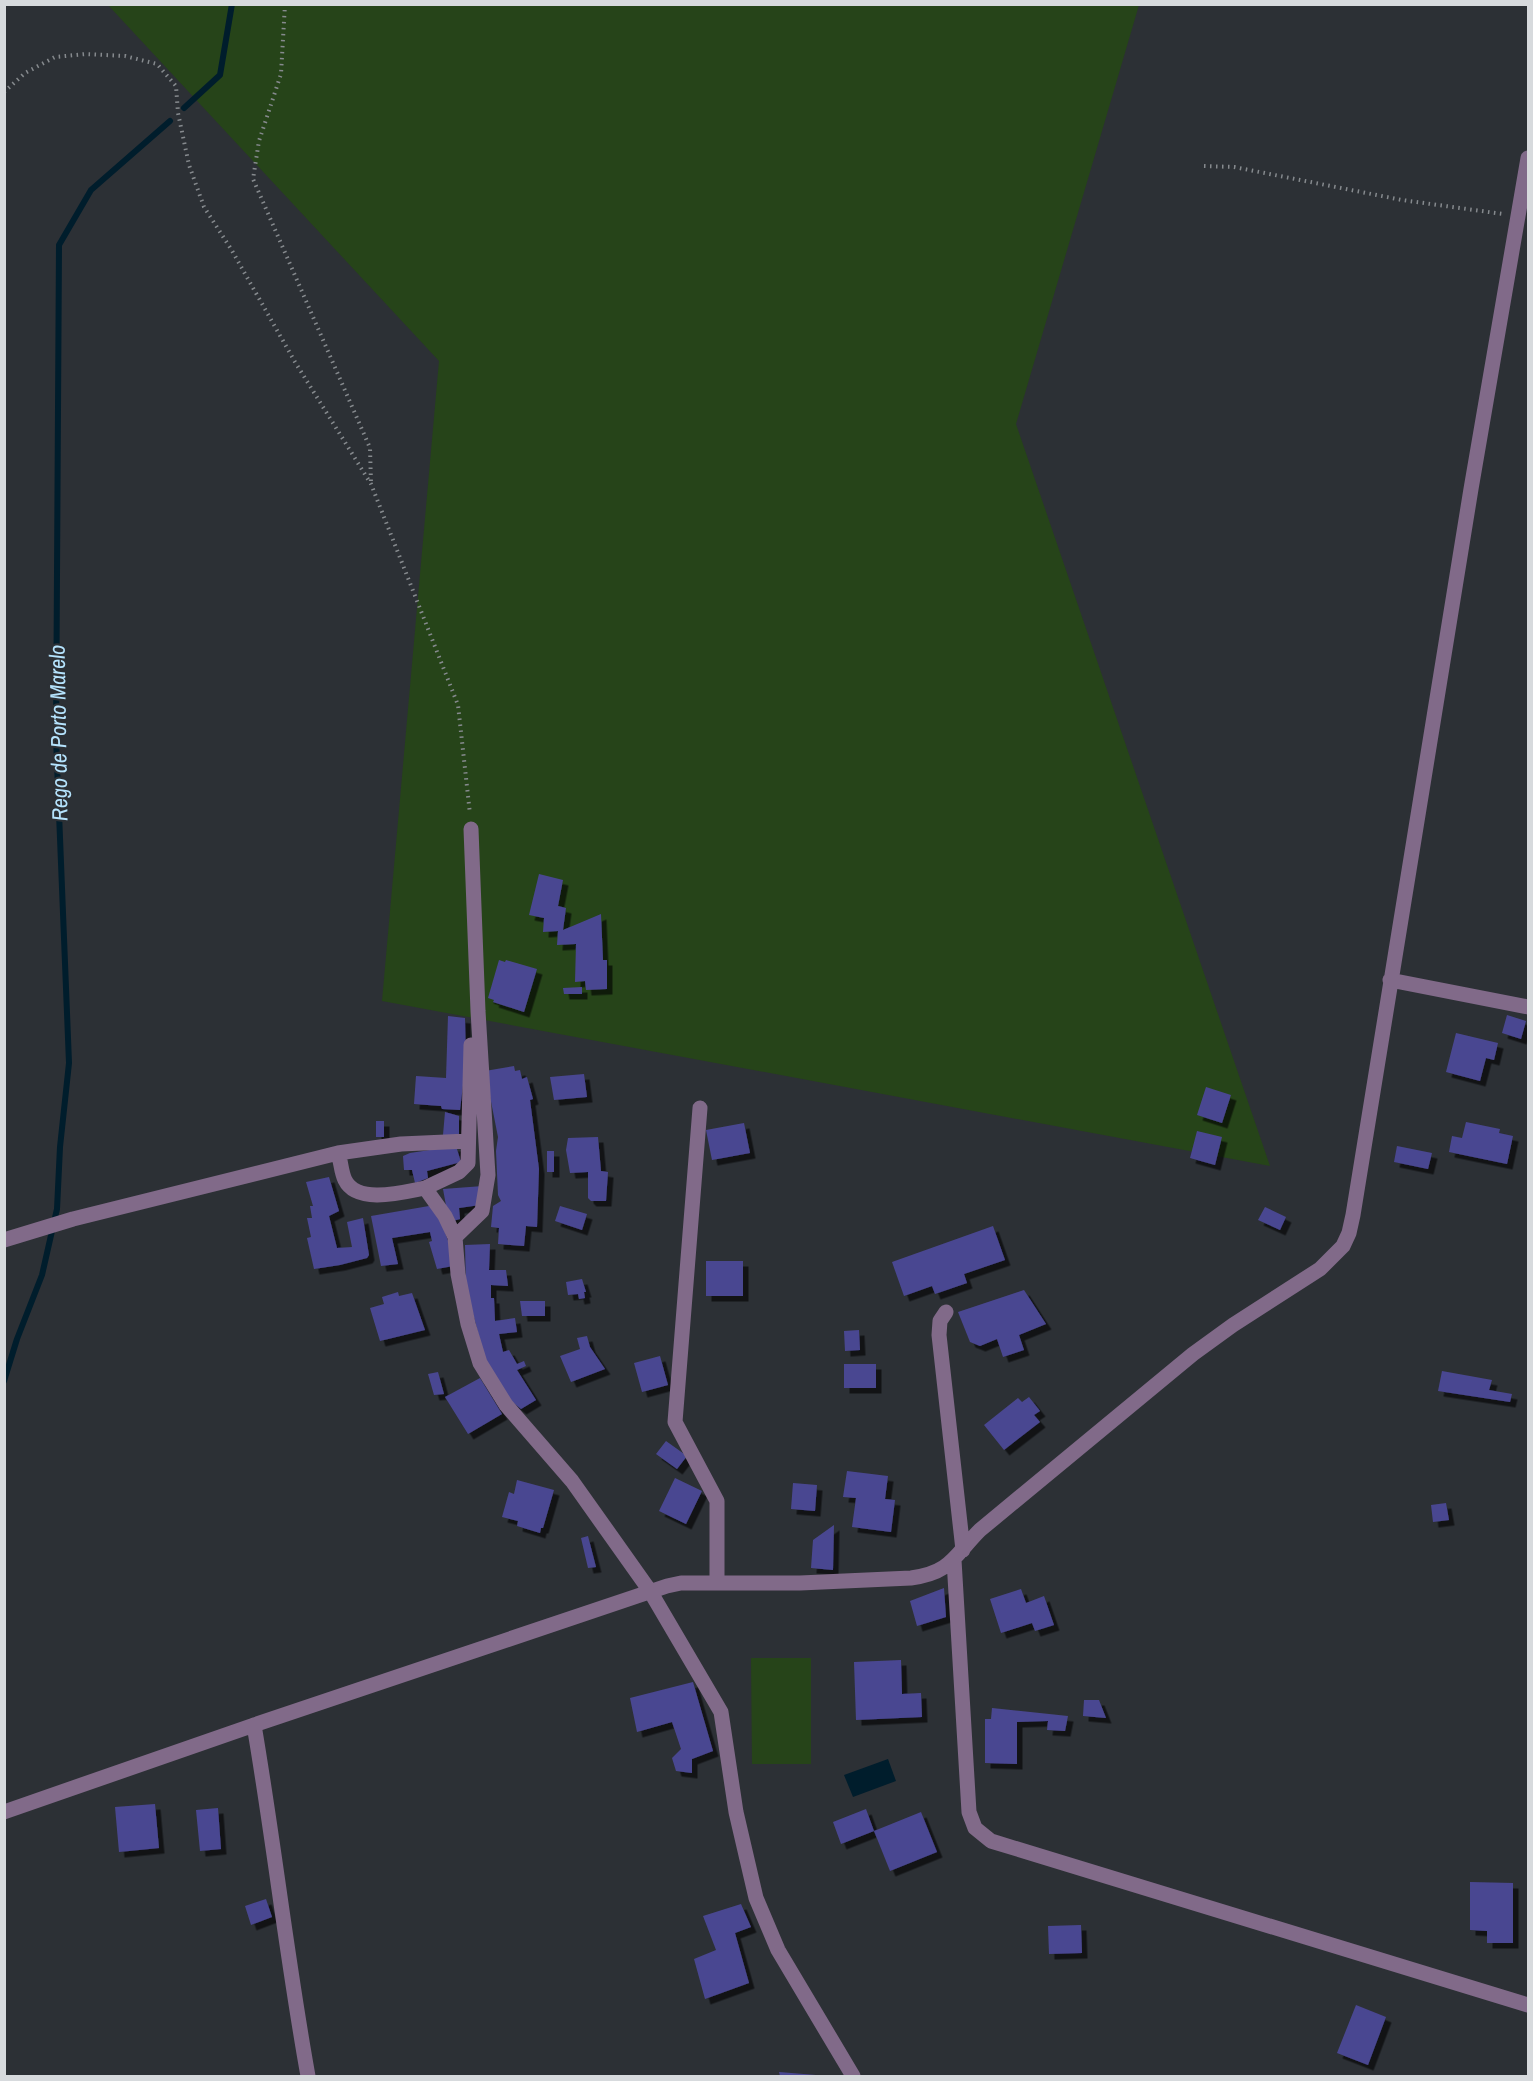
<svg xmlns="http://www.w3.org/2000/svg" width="1533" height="2081" font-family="'Archivo Narrow',sans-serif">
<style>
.green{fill:#264419}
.water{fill:#001d2c}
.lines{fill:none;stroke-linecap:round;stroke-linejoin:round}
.stream{stroke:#001d2c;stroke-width:6}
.building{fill:#4a4791;filter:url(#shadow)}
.path{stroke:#868a8e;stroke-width:4;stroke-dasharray:1.5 4.5;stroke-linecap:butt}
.minor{stroke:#816a89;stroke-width:15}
.labels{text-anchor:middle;stroke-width:4.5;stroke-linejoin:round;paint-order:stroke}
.water-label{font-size:22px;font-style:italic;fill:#b5e3fd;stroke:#2c3035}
</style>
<defs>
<filter id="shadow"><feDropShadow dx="5.5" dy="5.5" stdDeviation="0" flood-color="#0009"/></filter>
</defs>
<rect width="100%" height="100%" fill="#2c3035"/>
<!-- green -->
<path class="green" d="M 108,5 L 1139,5 L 1016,424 L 1270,1166 L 382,1001 L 439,361 Z
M 751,1658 L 811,1658 L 811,1764 L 752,1764 Z"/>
<!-- water -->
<path class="water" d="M 888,1759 L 896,1781 L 853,1797 L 844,1775 Z"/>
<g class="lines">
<!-- stream -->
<path class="stream" d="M 184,108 L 220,75 L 232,4
M 4,1381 L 17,1339 L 42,1275 L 57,1209 L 60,1147 L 69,1063 L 56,738 L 59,245 L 91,190 L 170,121"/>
</g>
<!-- building -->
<path class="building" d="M 539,874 L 563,880 L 558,906 L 566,908 L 563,930 L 601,914 L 603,960 L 607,960 L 607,989 L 586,990 L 585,981 L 575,982 L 576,944 L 557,945 L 558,931 L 543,932 L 544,918 L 529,915 Z
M 499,960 L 505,962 L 506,960 L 537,969 L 524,1012 L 493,1002 L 494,1000 L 488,998 Z
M 582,987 L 582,994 L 564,994 L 563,988 Z
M 1507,1015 L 1526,1021 L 1521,1039 L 1502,1033 Z
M 448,1016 L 465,1018 L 466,1061 L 460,1110 L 442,1109 L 441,1106 L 414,1104 L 416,1076 L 446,1078 Z
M 1456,1033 L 1498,1043 L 1494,1060 L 1486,1058 L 1480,1081 L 1446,1072 Z
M 514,1066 L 515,1071 L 520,1070 L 522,1079 L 527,1077 L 533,1099 L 530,1100 L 539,1169 L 537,1227 L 526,1226 L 524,1246 L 498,1244 L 499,1228 L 491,1227 L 493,1206 L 501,1201 L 498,1195 L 496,1151 L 498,1137 L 485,1071 Z
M 584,1074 L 587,1097 L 554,1100 L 550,1077 Z
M 1206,1087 L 1231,1095 L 1222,1123 L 1197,1115 Z
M 445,1112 L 459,1116 L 459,1137 L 443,1135 Z
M 376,1121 L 384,1121 L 384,1137 L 376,1137 Z
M 1466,1122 L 1500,1129 L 1499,1133 L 1513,1136 L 1507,1164 L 1449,1152 L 1452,1136 L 1462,1138 Z
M 744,1123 L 750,1153 L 712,1160 L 706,1130 Z
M 1197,1131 L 1222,1137 L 1215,1165 L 1190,1158 Z
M 598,1137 L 601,1171 L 608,1172 L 606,1201 L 591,1201 L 588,1198 L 588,1172 L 570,1173 L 566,1150 L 568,1138 Z
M 456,1146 L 461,1162 L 427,1171 L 428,1178 L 415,1183 L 412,1170 L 404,1170 L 403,1156 L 410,1153 Z
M 1397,1146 L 1432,1153 L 1428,1169 L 1394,1162 Z
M 547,1151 L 554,1151 L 554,1172 L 547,1172 Z
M 329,1177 L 339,1211 L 329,1216 L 337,1248 L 352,1247 L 347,1222 L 363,1218 L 369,1255 L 367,1258 L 340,1265 L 314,1269 L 307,1238 L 311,1237 L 307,1218 L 312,1218 L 310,1206 L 313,1206 L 306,1182 Z
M 483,1186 L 480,1205 L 459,1208 L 460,1219 L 449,1222 L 443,1189 Z
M 429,1206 L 438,1213 L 451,1249 L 453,1266 L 437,1269 L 429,1242 L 432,1241 L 430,1232 L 392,1238 L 398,1264 L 381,1266 L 371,1216 Z
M 560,1206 L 587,1214 L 582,1230 L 555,1221 Z
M 1265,1207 L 1286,1217 L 1280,1230 L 1258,1220 Z
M 993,1226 L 1005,1260 L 964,1274 L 967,1283 L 935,1294 L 932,1286 L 904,1296 L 892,1262 Z
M 490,1244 L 489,1270 L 506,1270 L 508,1286 L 491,1285 L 491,1298 L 494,1298 L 495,1321 L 515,1318 L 517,1332 L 499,1334 L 503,1352 L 509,1350 L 517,1364 L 524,1361 L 526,1366 L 517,1370 L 536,1400 L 521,1409 L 510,1400 L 486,1363 L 466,1287 L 465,1245 Z
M 706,1261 L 743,1261 L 743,1296 L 706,1296 Z
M 582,1279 L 586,1292 L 584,1292 L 585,1298 L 579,1299 L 578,1294 L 568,1295 L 566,1282 Z
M 1024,1290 L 1046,1324 L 1019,1335 L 1024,1350 L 1003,1357 L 997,1339 L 980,1346 L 970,1342 L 958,1312 Z
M 398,1292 L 399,1296 L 412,1293 L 425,1330 L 380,1341 L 370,1308 L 384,1304 L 382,1297 Z
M 520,1301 L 545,1301 L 545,1316 L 522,1316 Z
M 859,1330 L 860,1350 L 845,1351 L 844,1331 Z
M 587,1336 L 590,1347 L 605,1369 L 571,1382 L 560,1356 L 580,1349 L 577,1338 Z
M 660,1356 L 668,1385 L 642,1392 L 634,1363 Z
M 844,1364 L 876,1364 L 876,1388 L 844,1388 Z
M 1442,1371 L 1492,1380 L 1489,1390 L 1512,1394 L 1510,1402 L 1438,1391 Z
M 438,1372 L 444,1394 L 434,1395 L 428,1374 Z
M 480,1378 L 502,1414 L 468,1434 L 445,1397 Z
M 1029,1397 L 1040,1411 L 1034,1415 L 1040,1422 L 1004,1450 L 984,1425 L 1018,1398 L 1022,1402 Z
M 666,1441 L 687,1456 L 677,1469 L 656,1454 Z
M 847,1471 L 888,1476 L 885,1499 L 895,1500 L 891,1532 L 852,1527 L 856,1498 L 843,1497 Z
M 675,1478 L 702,1491 L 686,1524 L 659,1511 Z
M 517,1480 L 554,1490 L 543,1528 L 541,1528 L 540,1533 L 517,1526 L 518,1521 L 502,1517 L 509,1492 L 514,1494 Z
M 793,1483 L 817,1485 L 815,1511 L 791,1509 Z
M 1446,1503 L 1449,1520 L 1433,1522 L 1431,1505 Z
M 834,1525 L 833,1570 L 811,1568 L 813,1540 Z
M 588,1536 L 596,1567 L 588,1568 L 581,1538 Z
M 944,1588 L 946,1617 L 917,1626 L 910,1601 Z
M 1021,1589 L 1026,1603 L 1044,1596 L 1054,1625 L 1035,1631 L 1032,1623 L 1001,1633 L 990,1599 Z
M 901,1660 L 902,1694 L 921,1693 L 922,1717 L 856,1720 L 854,1662 Z
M 693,1682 L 713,1751 L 692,1759 L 692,1773 L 676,1771 L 672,1758 L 681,1749 L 672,1722 L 637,1732 L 630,1698 Z
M 1084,1700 L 1099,1700 L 1106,1718 L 1083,1716 Z
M 992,1708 L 1068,1716 L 1065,1731 L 1047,1730 L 1048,1721 L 1017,1722 L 1017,1764 L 985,1763 L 985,1719 L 991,1719 Z
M 155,1804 L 159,1848 L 119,1852 L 115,1807 Z
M 218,1808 L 221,1849 L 200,1851 L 196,1810 Z
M 866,1809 L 874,1831 L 841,1844 L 833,1822 Z
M 921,1812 L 937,1852 L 890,1871 L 874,1831 Z
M 1470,1882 L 1513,1883 L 1513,1943 L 1487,1943 L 1487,1931 L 1470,1930 Z
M 266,1899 L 272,1917 L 251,1925 L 245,1906 Z
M 741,1904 L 751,1927 L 735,1933 L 749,1983 L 705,1999 L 694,1959 L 716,1950 L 703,1916 Z
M 1081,1925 L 1082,1953 L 1049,1954 L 1048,1926 Z
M 1356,2005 L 1386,2017 L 1368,2065 L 1337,2053 Z
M 779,2072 L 816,2075 L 816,2076 L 780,2076 Z"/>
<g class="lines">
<!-- path -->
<path class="path" d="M 285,4 L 281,74 L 259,141 L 253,179 L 370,448 L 371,483
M 4,92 L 25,73 L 55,57 L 86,54 L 125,56 L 157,64 L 176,86 L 178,113 L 189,165 L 204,207 L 231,249 L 295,362 L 371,484 L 458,705 L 470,814
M 1204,166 L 1234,167 L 1402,200 L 1503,214"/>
<!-- minor -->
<path class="minor" d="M 1390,980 L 1528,1007
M 700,1108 L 675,1422 L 717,1501 L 717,1583
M 338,1153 C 341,1161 341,1172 345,1180 C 357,1205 404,1192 425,1188 L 445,1216 L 455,1237 L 458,1274 L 468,1324 L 480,1363 L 506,1405 L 572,1481 L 650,1591 L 721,1712 L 736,1812 L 756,1898 L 778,1950 L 853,2076
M 425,1188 L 459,1172 L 468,1163 L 471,1045
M 455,1237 L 482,1211 L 488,1175 L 478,1011 L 471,829
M 4,1240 L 73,1219 L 338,1153 L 401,1144 L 468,1141
M 946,1312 L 940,1321 L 939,1335 L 963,1550
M 954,1560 L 969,1812 L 975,1828 L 991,1841 L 1528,2005
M 254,1725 C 274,1842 287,1960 308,2076
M 4,1812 L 254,1725 L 667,1586 L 681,1583 L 800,1583 L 911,1578 C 951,1573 954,1556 980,1530 L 1193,1354 L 1233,1325 L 1320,1269 L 1343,1246 L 1349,1233 L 1353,1215 L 1471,489 L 1528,158"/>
</g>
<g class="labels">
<!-- water labels -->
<g class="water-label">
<text transform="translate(58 733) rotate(-91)" y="8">Rego de Porto Marelo</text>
</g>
</g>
<!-- border -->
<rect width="1533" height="2081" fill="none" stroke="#d7dadd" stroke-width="12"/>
</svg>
